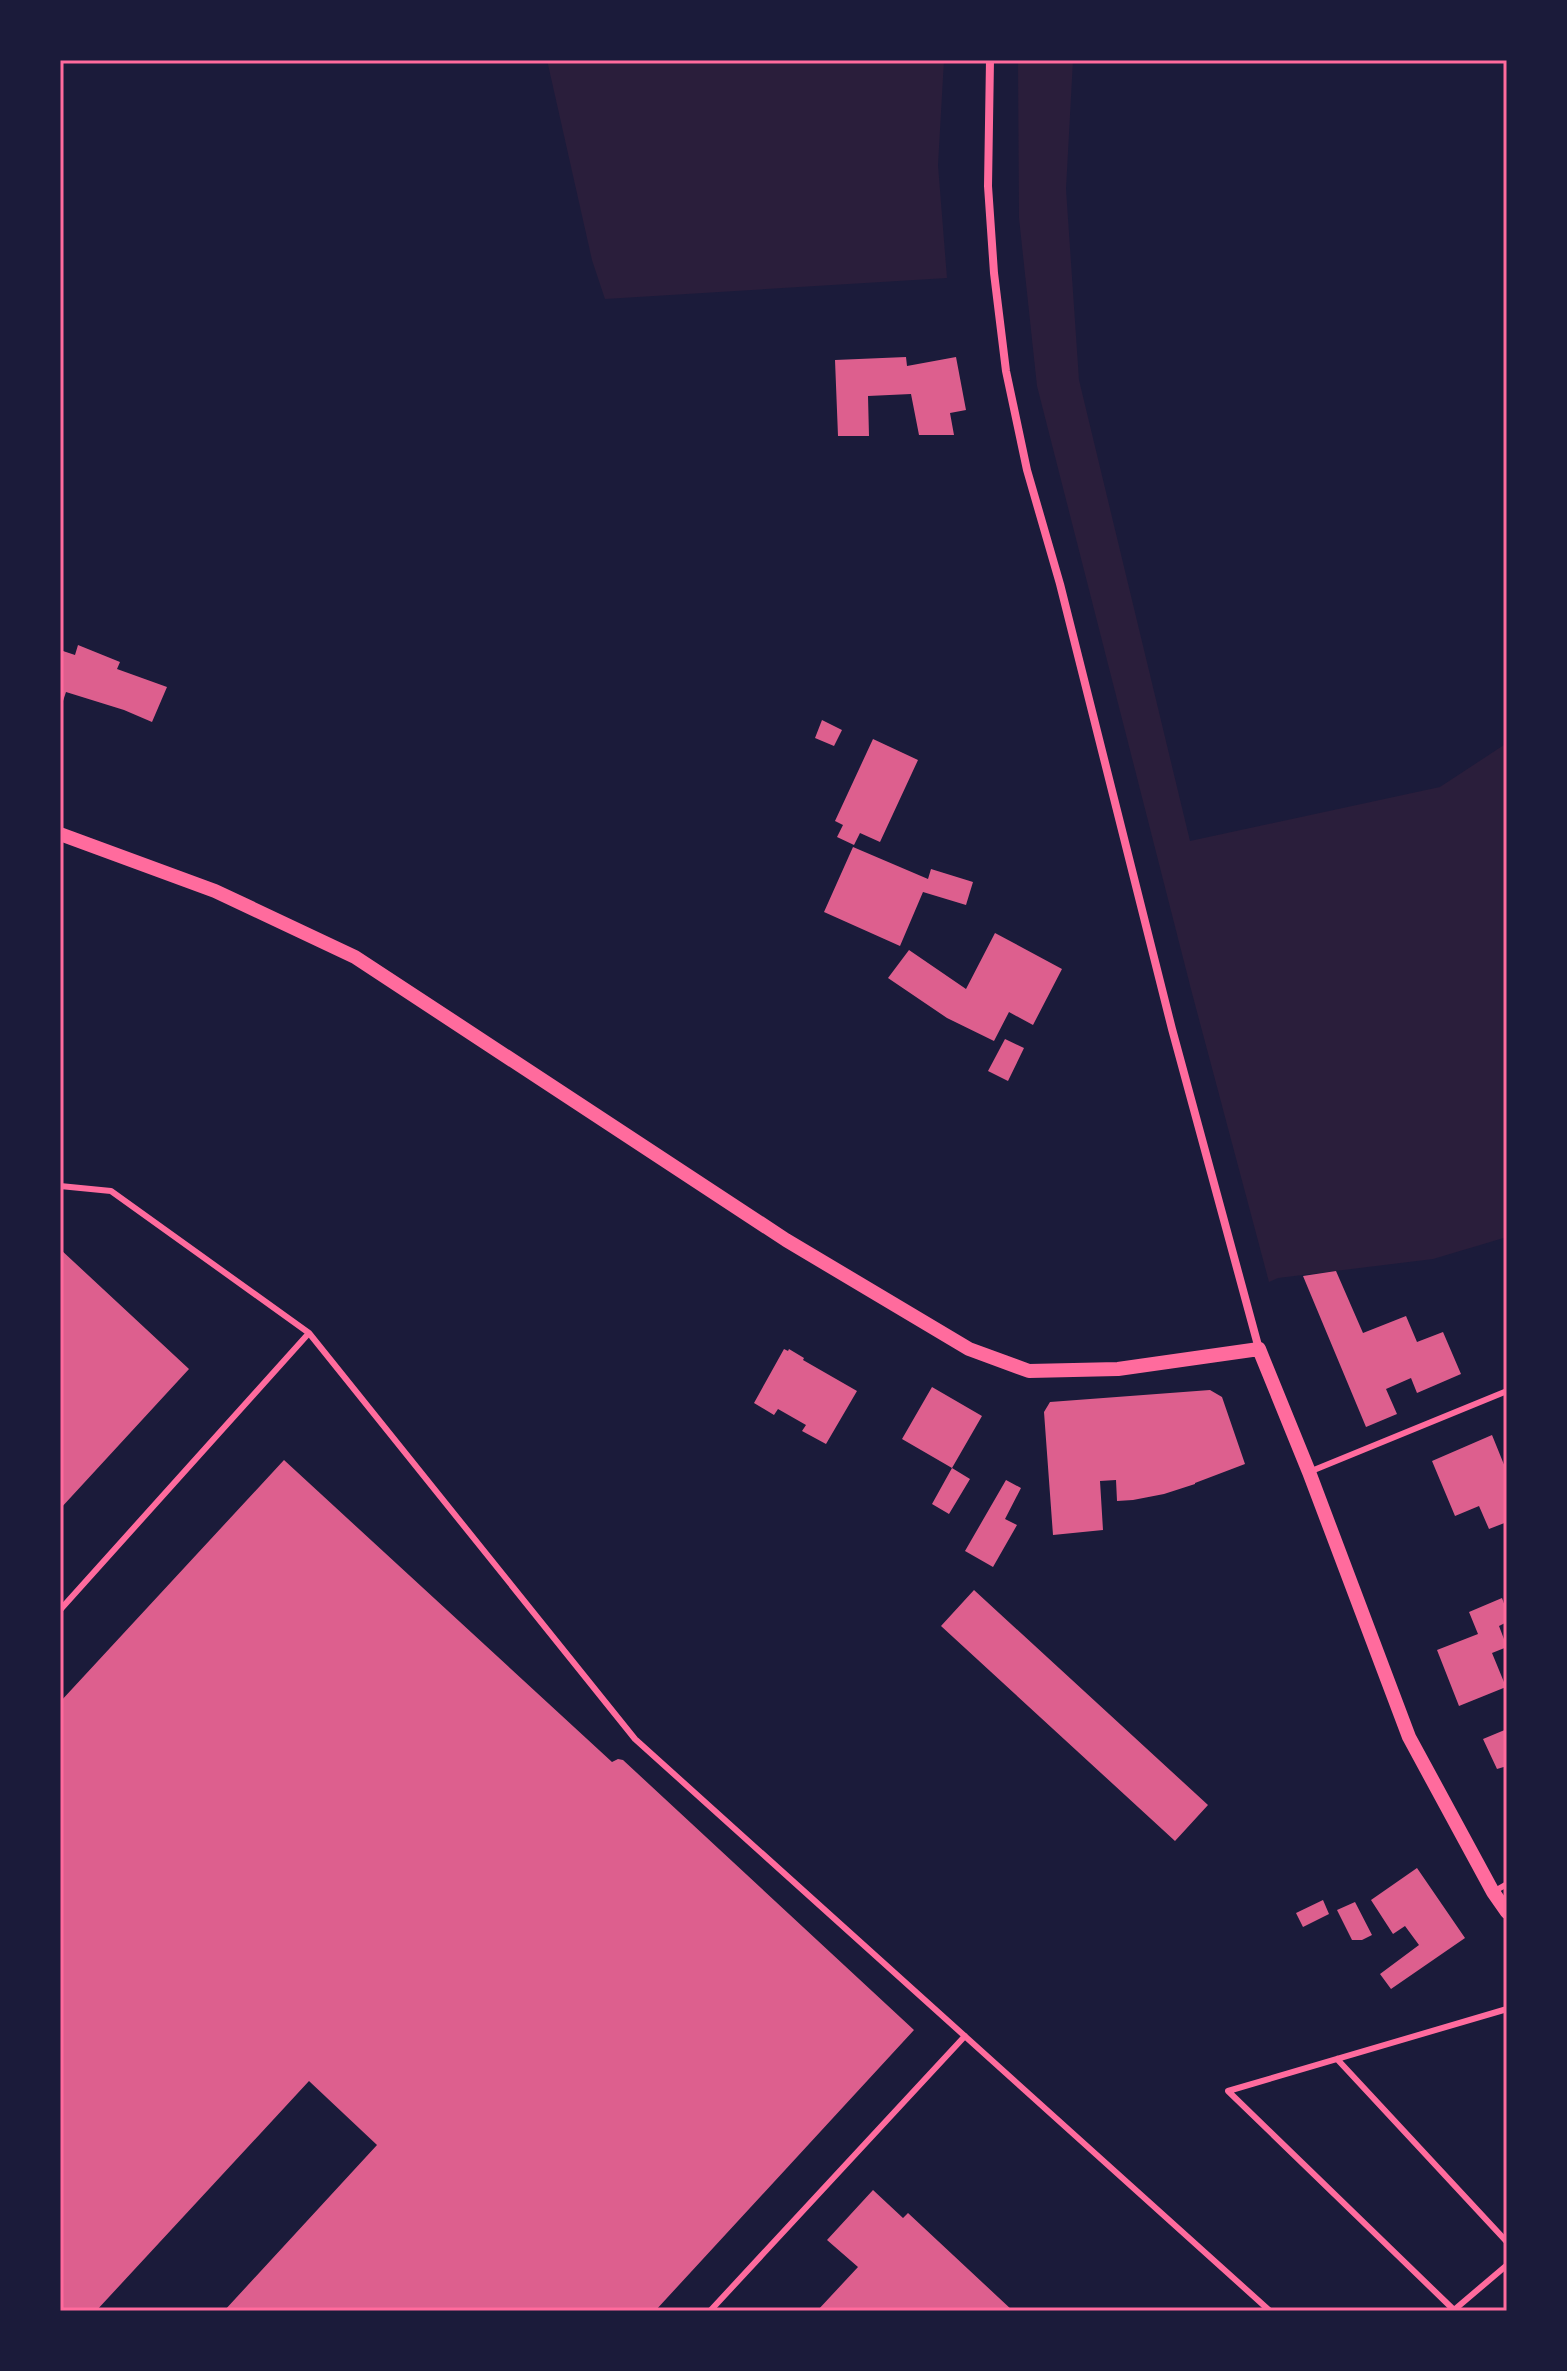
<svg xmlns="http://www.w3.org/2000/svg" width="1567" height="2371" font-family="Commissioner,sans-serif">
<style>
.green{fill:#2a1e3b}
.building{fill:#dd5f8e}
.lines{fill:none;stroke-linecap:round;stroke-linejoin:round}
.service{stroke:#ff6b9d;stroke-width:6}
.minor{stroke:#ff6b9d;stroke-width:8}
.tertiary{stroke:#ff6b9d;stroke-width:14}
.neatline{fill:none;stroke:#ff6b9d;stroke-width:3}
</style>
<rect width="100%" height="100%" fill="#1b1b3a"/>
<!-- green -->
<path class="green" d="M 547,60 L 944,60 L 938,165 L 947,278 L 605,299 L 592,260 Z
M 1018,60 L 1073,60 L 1066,189 L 1079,380 L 1190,841 L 1440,787 L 1507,743 L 1507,1237 L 1433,1259 L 1278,1278 L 1269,1282 L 1192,993 L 1037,386 L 1019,218 Z"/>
<!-- building -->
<path class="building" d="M 906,357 L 907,366 L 956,357 L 966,410 L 950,413 L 954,435 L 919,435 L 911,394 L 868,396 L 869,436 L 838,436 L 835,360 Z
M 78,645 L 120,662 L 117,669 L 167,687 L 152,722 L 124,710 L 66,692 L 60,710 L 60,650 L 75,655 Z
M 822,720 L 842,730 L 834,746 L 815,738 Z
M 873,739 L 918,760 L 880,842 L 860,833 L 854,845 L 837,837 L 843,825 L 835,821 Z
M 853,847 L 928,879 L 931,869 L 973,882 L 966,905 L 923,892 L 900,946 L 824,912 Z
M 995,933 L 1062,969 L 1033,1025 L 1009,1012 L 994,1041 L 947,1018 L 888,978 L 909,950 L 966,989 Z
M 1005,1039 L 1024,1048 L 1008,1081 L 988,1071 Z
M 60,1249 L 189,1369 L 60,1509 Z
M 1336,1271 L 1363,1333 L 1406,1316 L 1417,1342 L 1443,1332 L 1461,1374 L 1417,1393 L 1411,1378 L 1386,1389 L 1397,1414 L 1366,1427 L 1303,1276 Z
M 784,1349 L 788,1351 L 789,1349 L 804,1358 L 803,1360 L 857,1391 L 826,1444 L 802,1431 L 806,1425 L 778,1409 L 774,1415 L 754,1403 Z
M 932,1387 L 982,1416 L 952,1468 L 902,1439 Z
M 1210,1390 L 1222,1397 L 1245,1464 L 1195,1483 L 1195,1484 L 1164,1494 L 1133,1500 L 1117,1501 L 1116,1480 L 1100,1481 L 1103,1530 L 1053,1535 L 1044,1412 L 1050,1402 Z
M 1492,1435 L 1507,1472 L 1507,1522 L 1489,1529 L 1479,1506 L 1455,1516 L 1432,1461 Z
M 284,1460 L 612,1762 L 618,1759 L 623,1760 L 914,2030 L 655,2311 L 224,2311 L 377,2145 L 309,2081 L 96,2311 L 60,2311 L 60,1702 Z
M 952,1468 L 970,1479 L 949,1514 L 932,1504 Z
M 1006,1480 L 1021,1488 L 1005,1519 L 1017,1525 L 993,1567 L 965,1551 Z
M 974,1590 L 1208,1805 L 1175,1841 L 941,1626 Z
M 1502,1598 L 1507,1612 L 1507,1622 L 1499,1626 L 1507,1647 L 1492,1653 L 1506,1687 L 1459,1706 L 1437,1650 L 1478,1634 L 1469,1612 Z
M 1507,1729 L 1507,1766 L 1497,1769 L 1483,1739 Z
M 1417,1868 L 1465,1938 L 1391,1989 L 1380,1974 L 1419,1945 L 1405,1926 L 1393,1934 L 1371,1900 Z
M 1323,1900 L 1329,1914 L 1303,1927 L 1296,1913 Z
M 1355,1902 L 1372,1935 L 1362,1940 L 1352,1940 L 1337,1910 Z
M 873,2190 L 903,2218 L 908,2213 L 1013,2311 L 817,2311 L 858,2267 L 827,2240 Z"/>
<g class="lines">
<!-- service -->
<path class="service" d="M 60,1186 L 111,1191 L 309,1333 L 635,1739 L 1270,2311
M 1309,1472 L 1507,1391
M 60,1610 L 309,1333
M 1493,1892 L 1507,1884
M 1507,2009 L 1228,2091 L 1454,2310 L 1507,2265
M 1337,2059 L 1507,2242
M 710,2311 L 965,2036"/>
<!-- minor -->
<path class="minor" d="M 990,60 L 988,186 L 994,273 L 1006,371 L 1027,470 L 1060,584 L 1172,1029 L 1259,1349"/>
<!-- tertiary -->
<path class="tertiary" d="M 60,834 L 215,891 L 355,957 L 786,1240 L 969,1349 L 1029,1371 L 1118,1369 L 1259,1349 L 1309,1472 L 1409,1737 L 1493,1892 L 1507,1912"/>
</g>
<!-- border -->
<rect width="1567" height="2371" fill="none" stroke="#1b1b3a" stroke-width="124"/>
<rect x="62" y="62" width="1443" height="2247" class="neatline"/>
</svg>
